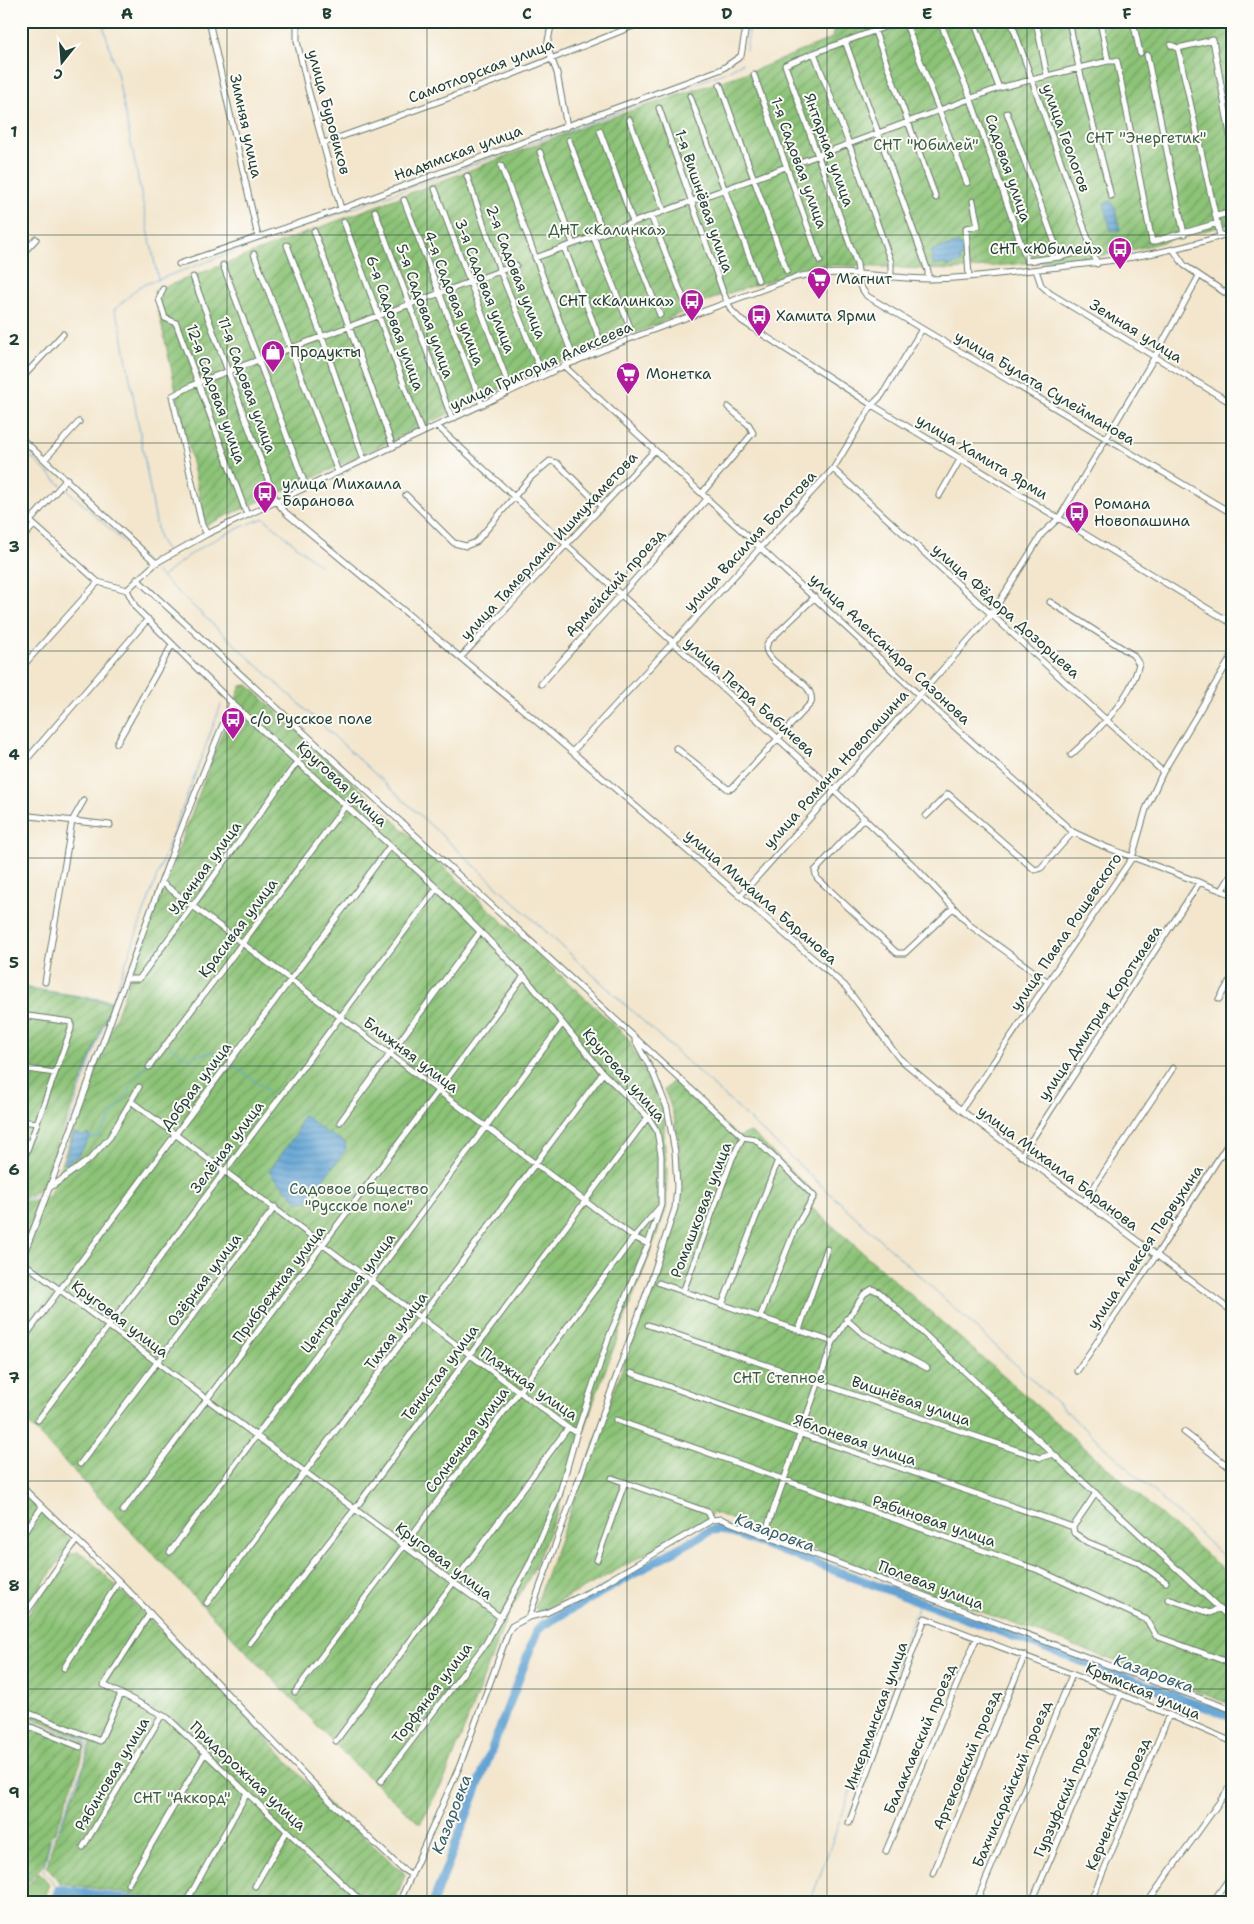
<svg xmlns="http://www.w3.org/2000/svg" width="1254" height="1924" font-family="'Shantell Sans',sans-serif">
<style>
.grass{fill:url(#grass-tufts);stroke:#568056}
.garden{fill:url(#garden-furrows);stroke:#568056}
.water{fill:url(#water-rules);stroke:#407084}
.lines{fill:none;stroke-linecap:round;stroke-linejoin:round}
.stream{stroke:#60a3d4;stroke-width:1}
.river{stroke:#60a3d4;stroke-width:9}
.minor-casing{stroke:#69786a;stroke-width:7}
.minor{stroke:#fff;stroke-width:5}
.grid{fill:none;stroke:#1f3d34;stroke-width:1;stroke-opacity:0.55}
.labels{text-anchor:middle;stroke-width:4;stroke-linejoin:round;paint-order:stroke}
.street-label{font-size:15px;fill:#1f3d34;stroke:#fdfcf7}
.park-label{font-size:15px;fill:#3a5e45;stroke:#fdfcf7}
.poi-label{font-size:15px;fill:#1f3d34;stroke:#fdfcf7;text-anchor:start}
.water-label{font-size:16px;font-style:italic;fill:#36616c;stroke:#fdfcf7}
.neatline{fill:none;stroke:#1f3d34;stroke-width:2}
.grid-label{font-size:16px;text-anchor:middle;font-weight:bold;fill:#1f3d34}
</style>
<defs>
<pattern id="grass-tufts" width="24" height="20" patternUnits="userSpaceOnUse" patternTransform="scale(1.25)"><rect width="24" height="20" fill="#8cc377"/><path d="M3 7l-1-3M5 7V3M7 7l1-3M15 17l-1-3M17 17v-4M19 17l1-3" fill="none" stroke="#72a062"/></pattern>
<pattern id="garden-furrows" width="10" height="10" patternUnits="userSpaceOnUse" patternTransform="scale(1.25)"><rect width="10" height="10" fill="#8cc377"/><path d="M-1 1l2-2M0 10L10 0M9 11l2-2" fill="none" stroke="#72a062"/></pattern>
<pattern id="water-rules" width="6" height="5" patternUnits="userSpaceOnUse" patternTransform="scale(1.25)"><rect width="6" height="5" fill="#60a3d4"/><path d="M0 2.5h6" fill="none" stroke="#4f86ad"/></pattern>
</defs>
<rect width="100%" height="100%" fill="#fdfcf7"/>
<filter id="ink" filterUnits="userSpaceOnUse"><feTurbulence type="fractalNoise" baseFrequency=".02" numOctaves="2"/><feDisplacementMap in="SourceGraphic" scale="10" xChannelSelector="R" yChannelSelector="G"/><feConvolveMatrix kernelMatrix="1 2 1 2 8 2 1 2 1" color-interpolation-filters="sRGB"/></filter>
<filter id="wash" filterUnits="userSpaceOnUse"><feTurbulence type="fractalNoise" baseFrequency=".0096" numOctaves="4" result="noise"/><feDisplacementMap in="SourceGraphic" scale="20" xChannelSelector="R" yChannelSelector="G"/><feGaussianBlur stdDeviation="1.12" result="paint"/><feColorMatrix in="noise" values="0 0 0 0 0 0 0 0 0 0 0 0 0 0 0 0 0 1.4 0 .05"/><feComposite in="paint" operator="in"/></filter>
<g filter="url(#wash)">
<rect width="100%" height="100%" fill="#f3e6cd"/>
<!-- grass -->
<path class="grass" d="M 39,1872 L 49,1884 L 42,1903 L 21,1903 L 21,1893 Z"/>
<!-- garden -->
<path class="garden" d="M 835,21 L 1233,21 L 1233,223 L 1125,252 L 1098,256 L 954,270 L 826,265 L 812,267 L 717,297 L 648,328 L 545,368 L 321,474 L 206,525 L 154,291 L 585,126 L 758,69 L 832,38 Z
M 248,685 L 627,1037 L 665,1113 L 664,1133 L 667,1171 L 666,1210 L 597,1392 L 556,1515 L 534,1569 L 507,1617 L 446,1776 L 420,1824 L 357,1767 L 21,1416 L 21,1203 L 49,1196 L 217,746 L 241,686 Z
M 21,987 L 112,1001 L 40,1190 L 21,1199 Z
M 674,1080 L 739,1137 L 751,1132 L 817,1195 L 811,1207 L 1233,1578 L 1233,1705 L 712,1512 L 709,1519 L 539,1613 L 535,1607 L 663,1257 C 668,1243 674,1228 677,1213 C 685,1177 680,1122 664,1090 Z
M 21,1490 L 72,1542 L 21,1616 Z
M 78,1552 L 85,1555 L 239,1708 L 322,1799 L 405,1874 L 394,1903 L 187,1903 L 60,1883 L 47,1866 L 53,1842 L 79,1783 L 91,1741 L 21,1713 L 21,1624 L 71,1554 Z
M 21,1720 L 85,1743 L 81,1761 L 55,1832 L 50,1837 L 44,1864 L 21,1889 Z
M 60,1892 L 126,1903 L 56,1903 Z"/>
<!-- water -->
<path class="water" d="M 1110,201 L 1115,208 L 1120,230 L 1111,231 L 1104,203 Z
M 955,244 L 963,245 L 966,251 L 963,257 L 959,258 L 961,262 L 948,267 L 946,264 L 933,265 L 931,252 L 933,250 Z
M 304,1115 L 325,1132 L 345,1142 L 346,1150 L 312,1193 L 308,1201 L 299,1202 L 269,1172 L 297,1132 L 300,1121 Z
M 74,1133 L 83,1136 L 88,1134 L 90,1138 L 77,1157 L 71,1159 L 67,1164 L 64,1163 Z"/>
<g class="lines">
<!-- stream -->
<path class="stream" d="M 102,21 L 117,73 L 158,279
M 746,50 L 751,21
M 21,448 L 61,485
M 64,487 L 146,562
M 167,551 L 159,539 L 120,323 L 114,310 L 140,286 L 675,91 L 726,72 L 742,63
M 155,571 L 1233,1565
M 163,577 C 194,548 224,533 264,518 L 320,566
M 21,988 L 112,1003
M 169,1045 L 187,1058 L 213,1052 L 226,1060
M 233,1065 L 274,1095
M 296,1112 L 302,1117
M 90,1138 L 98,1137 L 162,1040
M 21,1201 L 41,1194 L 57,1154 L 165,854 L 221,705
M 21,1717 L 87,1741 L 86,1760 L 57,1833 L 51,1839 L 43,1870 L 59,1889
M 810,1903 L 919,1602"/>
<!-- river -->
<path class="river" d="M 54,1903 L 59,1889 L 150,1903
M 433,1903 L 537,1631 L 543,1625 L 711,1530 L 722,1529 L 1233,1717"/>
</g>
</g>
<g filter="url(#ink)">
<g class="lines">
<!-- minor casing -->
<g class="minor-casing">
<path id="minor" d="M 209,21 L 258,237
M 297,21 L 297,41 L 308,89 L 341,209
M 552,21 L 547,46 L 557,73 L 567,127
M 871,21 L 936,198
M 905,21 L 967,183
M 940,21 L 969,94 L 1027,261 L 1060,257 L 1092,249
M 974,21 L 999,88
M 1011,21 L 1097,264
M 1036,21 L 1047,75
M 1100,21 L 1108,61
M 1133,21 L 1140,53
M 1231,21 L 1233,34
M 845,41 L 928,271 L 928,279
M 1171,45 L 1178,48 L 1213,40 L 1233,151
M 1178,48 L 1220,236
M 814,53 L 785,65 L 857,264 L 860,286 L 867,296 L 1233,514
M 1147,55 L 1184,234
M 754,75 L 820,261
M 720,85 L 787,271
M 690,96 L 758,280
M 659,108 L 723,292 L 731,310 L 742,321 L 872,405 L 1233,624
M 1007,113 L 1060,257
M 629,119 L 664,211
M 600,131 L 633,222
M 569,140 L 603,233
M 324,143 L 501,79 L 646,21
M 540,152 L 573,244
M 803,161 L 999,88 L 1079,68 L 1069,21
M 501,166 L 575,362
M 467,176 L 500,271 L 543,376
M 435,189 L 511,391
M 1111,196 L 1079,68 L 1108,61 L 1117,61 L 1152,242 L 1218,223
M 404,200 L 482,405
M 375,211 L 452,419
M 651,216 L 686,305
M 1217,216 L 1233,212
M 344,222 L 422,433
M 624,225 L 660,315
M 314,231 L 393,447
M 593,236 L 630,327
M 287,245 L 322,337 L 364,460
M 564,247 L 600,340
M 1173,249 L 1184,265 L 1233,298
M 254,254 L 338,472
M 21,255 L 36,239
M 535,258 L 786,167
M 179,264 L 341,209 L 722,69 L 741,56 L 747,21
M 223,265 L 306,487
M 1036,270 L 1041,285 L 1051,294 L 1233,404
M 891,276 L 891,262 L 849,144 L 814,53 L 901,21
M 193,277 L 276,501 L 286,513 L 521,708 L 845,986 L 899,1058 L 961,1110 L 1229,1309 L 1233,1305
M 969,277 L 966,228 L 978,226 L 973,201
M 163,289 L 159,299 L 165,318 L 176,323 L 247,515
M 564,366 L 919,695 L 1073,832 L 1103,846 L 1233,895
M 21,379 L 63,334
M 437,426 L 834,790 L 914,866 L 971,926 L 1048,982
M 21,438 L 156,563
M 45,459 L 79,422
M 833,469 L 1163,772
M 702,493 L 753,433 L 749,425 L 728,407
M 406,495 L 454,543 L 466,546 L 476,542 L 531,477 L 550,461 L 557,463 L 602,507
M 939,496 L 961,458
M 21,513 L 98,582 L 127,590
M 30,521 L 67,479
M 207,534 L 202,525 L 172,396 L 199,382 L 516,265
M 21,540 L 34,525
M 137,579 L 743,1137 L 755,1139 L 814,1196 L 796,1227 L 760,1317
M 127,590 L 136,608 L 232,703 L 437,888 L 524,976 L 603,1073 L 648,1117 L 657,1131 L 661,1155 L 661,1205 L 648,1244 L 610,1334 L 577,1432 L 559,1496 L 529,1565 L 486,1643 L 381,1781
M 127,590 L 156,563 L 207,534 L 564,366 L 634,337 L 796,277 C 841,268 884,278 929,279 C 963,279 997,274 1031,270 C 1099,263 1168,255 1233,232
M 1050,602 L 1133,655 L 1139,664 C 1130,701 1098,730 1071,755
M 461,657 L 654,451
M 21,668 L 98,582
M 541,684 L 708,498
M 117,743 L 172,645
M 676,748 L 728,789 L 732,788 L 811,703 C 817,680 769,669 766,648 L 768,642 L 815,597
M 572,752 L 833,469 L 872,405 L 882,395 L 922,329
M 21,766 L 148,619
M 21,815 L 110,825
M 926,816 L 948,794 L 1035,870 L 1041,868 L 1073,832
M 864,818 L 815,871 L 817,878 L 897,953 L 905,953 L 953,908
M 162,883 L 585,1201 L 634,1237 L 648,1244
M 1222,890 L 1233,872
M 741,895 L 991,615 L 1042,534 L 1059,518 L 1154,358 L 1199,276
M 127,979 L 139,979 L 298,761
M 45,982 L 72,821 L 84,800
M 1219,999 L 1233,976
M 21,1015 L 71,1022 L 71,1029 L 21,1167
M 149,1067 L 346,805
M 21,1068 L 55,1073
M 132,1102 L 568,1428 L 577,1432
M 961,1110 L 1132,858 L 1146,809 L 1163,772 L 1233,654
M 21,1121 L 37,1123
M 340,1122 L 480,932
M 1021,1156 L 1199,883
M 51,1187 L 90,1159 L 110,1137 L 139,1087
M 1084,1202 L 1173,1068
M 21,1261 C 95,1076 154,886 232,703
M 21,1261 L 500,1617
M 659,1283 L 833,1342
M 683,1292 L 732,1159 L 743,1137
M 722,1305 L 778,1160
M 846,1319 L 863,1334 L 927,1368
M 648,1325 L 1040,1458 L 1053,1454
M 799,1330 L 827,1249
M 21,1342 L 390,846
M 1077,1371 L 1156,1256 L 1233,1136
M 631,1373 L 798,1433 L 1073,1527
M 38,1420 L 437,888
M 616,1420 L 1038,1570 L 1147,1620 L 1156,1636 L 1233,1664
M 1184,1432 L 1233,1470
M 80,1464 L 275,1207
M 612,1478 L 708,1512 L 712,1520
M 21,1486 L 119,1581 L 331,1802 L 401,1868 L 410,1874
M 1096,1493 L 1073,1527 L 1074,1533 L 1087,1542 L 1137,1562 L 1166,1582
M 123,1511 L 524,976
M 764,1536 L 833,1342 L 864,1294 L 872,1289 L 879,1292 L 1233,1621
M 21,1537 L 42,1507
M 170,1552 L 562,1024
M 597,1560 L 625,1482
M 1168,1599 L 1210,1613 L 1219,1608
M 207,1603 L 603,1073
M 150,1613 L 104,1685 L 168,1718 L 363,1903
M 529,1617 L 546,1613 L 589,1592 L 712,1520 L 721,1519 L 1113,1667 L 1233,1710
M 21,1620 L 76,1541
M 250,1643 L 354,1510 L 648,1117
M 64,1668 L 119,1581
M 295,1692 L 634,1237 L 659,1208
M 21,1710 L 100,1741 L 121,1694
M 21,1723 L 80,1747
M 336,1741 L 568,1428
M 849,1823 L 925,1618 L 1092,1682 L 1233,1742
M 83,1847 L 162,1715
M 886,1851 L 977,1637
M 933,1874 L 1025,1655
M 128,1884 L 205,1753
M 255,1886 L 287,1831
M 189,1897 L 247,1793
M 1034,1897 L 1121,1694
M 399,1903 L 460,1765 L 508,1633 L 512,1626 L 529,1617 L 651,1281 L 675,1208 L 677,1187 L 675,1152 L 667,1108 L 653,1073 L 635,1040
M 976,1903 L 1072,1675
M 1090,1903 L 1169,1715
M 1147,1903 L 1233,1783
M 1212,1903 L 1233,1873"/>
</g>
<!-- minor -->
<use href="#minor" class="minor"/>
</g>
</g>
<!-- grid -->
<path class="grid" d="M 227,21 L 227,1903M 427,21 L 427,1903M 627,21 L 627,1903M 827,21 L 827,1903M 1027,21 L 1027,1903M 21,235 L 1233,235M 21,443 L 1233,443M 21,651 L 1233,651M 21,858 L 1233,858M 21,1066 L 1233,1066M 21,1274 L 1233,1274M 21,1481 L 1233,1481M 21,1689 L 1233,1689"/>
<!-- icons -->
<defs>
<g id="bus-pin" transform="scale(1.25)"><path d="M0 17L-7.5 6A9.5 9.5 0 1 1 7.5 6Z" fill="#b5179e" stroke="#fdfcf7"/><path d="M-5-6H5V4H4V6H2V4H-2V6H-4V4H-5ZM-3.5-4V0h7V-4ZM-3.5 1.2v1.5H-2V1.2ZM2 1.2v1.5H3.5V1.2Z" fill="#fff"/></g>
<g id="supermarket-pin" transform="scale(1.25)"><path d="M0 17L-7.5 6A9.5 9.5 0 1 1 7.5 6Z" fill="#b5179e" stroke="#fdfcf7"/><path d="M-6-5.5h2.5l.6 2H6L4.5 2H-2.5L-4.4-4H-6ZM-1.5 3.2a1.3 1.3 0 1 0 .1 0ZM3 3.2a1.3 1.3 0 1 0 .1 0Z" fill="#fff"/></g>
<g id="shop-pin" transform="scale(1.25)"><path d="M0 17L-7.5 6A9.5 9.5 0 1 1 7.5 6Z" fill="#b5179e" stroke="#fdfcf7"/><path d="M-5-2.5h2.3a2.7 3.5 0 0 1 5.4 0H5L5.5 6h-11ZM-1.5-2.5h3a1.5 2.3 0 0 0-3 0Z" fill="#fff"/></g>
</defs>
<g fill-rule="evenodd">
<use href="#bus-pin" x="1120" y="249"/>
<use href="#supermarket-pin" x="819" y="279"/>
<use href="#bus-pin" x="692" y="301"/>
<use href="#bus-pin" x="759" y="316"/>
<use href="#shop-pin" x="273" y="352"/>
<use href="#supermarket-pin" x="628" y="374"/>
<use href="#bus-pin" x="265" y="493"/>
<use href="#bus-pin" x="1077" y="513"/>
<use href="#bus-pin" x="233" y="719"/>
</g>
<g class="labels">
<!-- street labels -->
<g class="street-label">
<text transform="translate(481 71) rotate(-21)" y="5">Самотлорская улица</text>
<text transform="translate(329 112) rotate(75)" y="5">улица Буровиков</text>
<text transform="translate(246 126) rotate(78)" y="5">Зимняя улица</text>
<text transform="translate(1066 138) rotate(70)" y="5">улица Геологов</text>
<text transform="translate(829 150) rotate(70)" y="5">Янтарная улица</text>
<text transform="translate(458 153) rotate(-20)" y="5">Надымская улица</text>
<text transform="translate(799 163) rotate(70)" y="5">1-я Садовая улица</text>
<text transform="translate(1008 168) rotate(71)" y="5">Садовая улица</text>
<text transform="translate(704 201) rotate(71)" y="5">1-я Вишнёвая улица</text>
<text transform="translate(516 272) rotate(69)" y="5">2-я Садовая улица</text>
<text transform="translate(485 286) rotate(69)" y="5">3-я Садовая улица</text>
<text transform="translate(454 298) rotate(69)" y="5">4-я Садовая улица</text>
<text transform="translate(425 311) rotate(70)" y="5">5-я Садовая улица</text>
<text transform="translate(395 323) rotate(70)" y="5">6-я Садовая улица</text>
<text transform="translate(1136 331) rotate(32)" y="5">Земная улица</text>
<text transform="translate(541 366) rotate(-24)" y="5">улица Григория Алексеева</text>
<text transform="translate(247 385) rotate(70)" y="5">11-я Садовая улица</text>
<text transform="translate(1045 388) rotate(31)" y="5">улица Булата Сулейманова</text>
<text transform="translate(216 394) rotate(70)" y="5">12-я Садовая улица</text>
<text transform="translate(982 457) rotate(31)" y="5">улица Хамита Ярми</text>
<text transform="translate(750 541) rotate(-47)" y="5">улица Василия Болотова</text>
<text transform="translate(549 546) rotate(-47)" y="5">улица Тамерлана Ишмухаметова</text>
<text transform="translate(615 583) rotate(-48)" y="5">Армейский проезд</text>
<text transform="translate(1006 611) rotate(42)" y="5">улица Фёдора Дозорцева</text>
<text transform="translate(890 649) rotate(43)" y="5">улица Александра Сазонова</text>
<text transform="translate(750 697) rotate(42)" y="5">улица Петра Бабичева</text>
<text transform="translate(836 769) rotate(-48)" y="5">улица Романа Новопашина</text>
<text transform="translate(342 784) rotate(43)" y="5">Круговая улица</text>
<text transform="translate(205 868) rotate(-54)" y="5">Удачная улица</text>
<text transform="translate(761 897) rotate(41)" y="5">улица Михаила Баранова</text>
<text transform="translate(238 928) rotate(-53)" y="5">Красивая улица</text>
<text transform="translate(1066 932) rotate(-56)" y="5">улица Павла Рощевского</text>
<text transform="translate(1100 1013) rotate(-56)" y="5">улица Дмитрия Коротчаева</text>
<text transform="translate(411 1055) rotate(37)" y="5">Ближняя улица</text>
<text transform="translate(624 1075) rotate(49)" y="5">Круговая улица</text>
<text transform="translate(196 1086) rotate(-53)" y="5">Добрая улица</text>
<text transform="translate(227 1147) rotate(-53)" y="5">Зелёная улица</text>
<text transform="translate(1058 1168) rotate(37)" y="5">улица Михаила Баранова</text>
<text transform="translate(701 1210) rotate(-69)" y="5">Ромашковая улица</text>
<text transform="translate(1145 1247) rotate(-56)" y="5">улица Алексея Первухина</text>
<text transform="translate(204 1280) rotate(-53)" y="5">Озёрная улица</text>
<text transform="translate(279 1284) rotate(-53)" y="5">Прибрежная улица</text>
<text transform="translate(348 1293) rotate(-53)" y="5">Центральная улица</text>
<text transform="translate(120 1319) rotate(37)" y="5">Круговая улица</text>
<text transform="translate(396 1331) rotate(-53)" y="5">Тихая улица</text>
<text transform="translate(440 1373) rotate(-53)" y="5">Тенистая улица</text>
<text transform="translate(529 1384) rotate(35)" y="5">Пляжная улица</text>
<text transform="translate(911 1401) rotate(19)" y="5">Вишнёвая улица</text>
<text transform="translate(467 1440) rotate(-53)" y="5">Солнечная улица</text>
<text transform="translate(855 1440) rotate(19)" y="5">Яблоневая улица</text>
<text transform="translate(934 1521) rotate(19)" y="5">Рябиновая улица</text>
<text transform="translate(444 1561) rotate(37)" y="5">Круговая улица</text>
<text transform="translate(931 1585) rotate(21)" y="5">Полевая улица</text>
<text transform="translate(1143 1691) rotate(23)" y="5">Крымская улица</text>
<text transform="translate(432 1693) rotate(-53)" y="5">Торфяная улица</text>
<text transform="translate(876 1716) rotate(-70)" y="5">Инкерманская улица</text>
<text transform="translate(920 1739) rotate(-67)" y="5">Балаклавский проезд</text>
<text transform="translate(967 1760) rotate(-67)" y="5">Артековский проезд</text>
<text transform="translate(112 1774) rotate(-59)" y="5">Рябиновая улица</text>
<text transform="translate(248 1776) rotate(43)" y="5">Придорожная улица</text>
<text transform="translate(1012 1784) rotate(-67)" y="5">Бахчисарайский проезд</text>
<text transform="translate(1066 1791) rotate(-67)" y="5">Гурзуфский проезд</text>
<text transform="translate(1118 1804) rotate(-67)" y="5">Керченский проезд</text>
</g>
<!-- park labels -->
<g class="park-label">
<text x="1146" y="143">СНТ "Энергетик"</text>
<text x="926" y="150">СНТ "Юбилей"</text>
<text x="607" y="235">ДНТ «Калинка»</text>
<text x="359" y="1194">Садовое общество<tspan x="359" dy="17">"Русское поле"</tspan></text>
<text x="779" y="1383">СНТ Степное</text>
<text x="182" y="1803">СНТ "Аккорд"</text>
</g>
<!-- poi labels -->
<g class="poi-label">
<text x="1102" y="254" text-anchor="end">СНТ «Юбилей»</text>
<text x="836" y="284">Магнит</text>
<text x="674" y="306" text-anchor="end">СНТ «Калинка»</text>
<text x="776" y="321">Хамита Ярми</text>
<text x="290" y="357">Продукты</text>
<text x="646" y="379">Монетка</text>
<text x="282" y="489">улица Михаила<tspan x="282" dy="17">Баранова</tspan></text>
<text x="1094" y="509">Романа<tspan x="1094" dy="17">Новопашина</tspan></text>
<text x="250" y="724">с/о Русское поле</text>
</g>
<!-- water labels -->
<g class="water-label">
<text transform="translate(775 1532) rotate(20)" y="6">Казаровка</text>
<text transform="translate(1154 1673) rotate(20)" y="6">Казаровка</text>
<text transform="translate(451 1814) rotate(-69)" y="6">Казаровка</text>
</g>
</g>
<!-- margin -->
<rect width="1254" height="1924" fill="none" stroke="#fdfcf7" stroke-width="55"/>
<!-- north arrow -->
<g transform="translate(62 62) rotate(197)" stroke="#fdfcf7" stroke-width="4" paint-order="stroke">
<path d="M0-4L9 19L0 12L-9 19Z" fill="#1f3d34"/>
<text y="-8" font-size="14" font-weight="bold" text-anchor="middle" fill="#1f3d34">С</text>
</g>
<rect x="28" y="28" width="1198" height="1868" class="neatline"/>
<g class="grid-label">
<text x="127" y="19">A</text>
<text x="327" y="19">B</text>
<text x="527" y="19">C</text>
<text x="727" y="19">D</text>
<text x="927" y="19">E</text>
<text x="1127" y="19">F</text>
<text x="14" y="137">1</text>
<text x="14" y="345">2</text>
<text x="14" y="552">3</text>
<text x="14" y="760">4</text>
<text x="14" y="968">5</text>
<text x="14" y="1175">6</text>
<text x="14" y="1383">7</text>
<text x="14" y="1591">8</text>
<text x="14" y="1798">9</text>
</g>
</svg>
